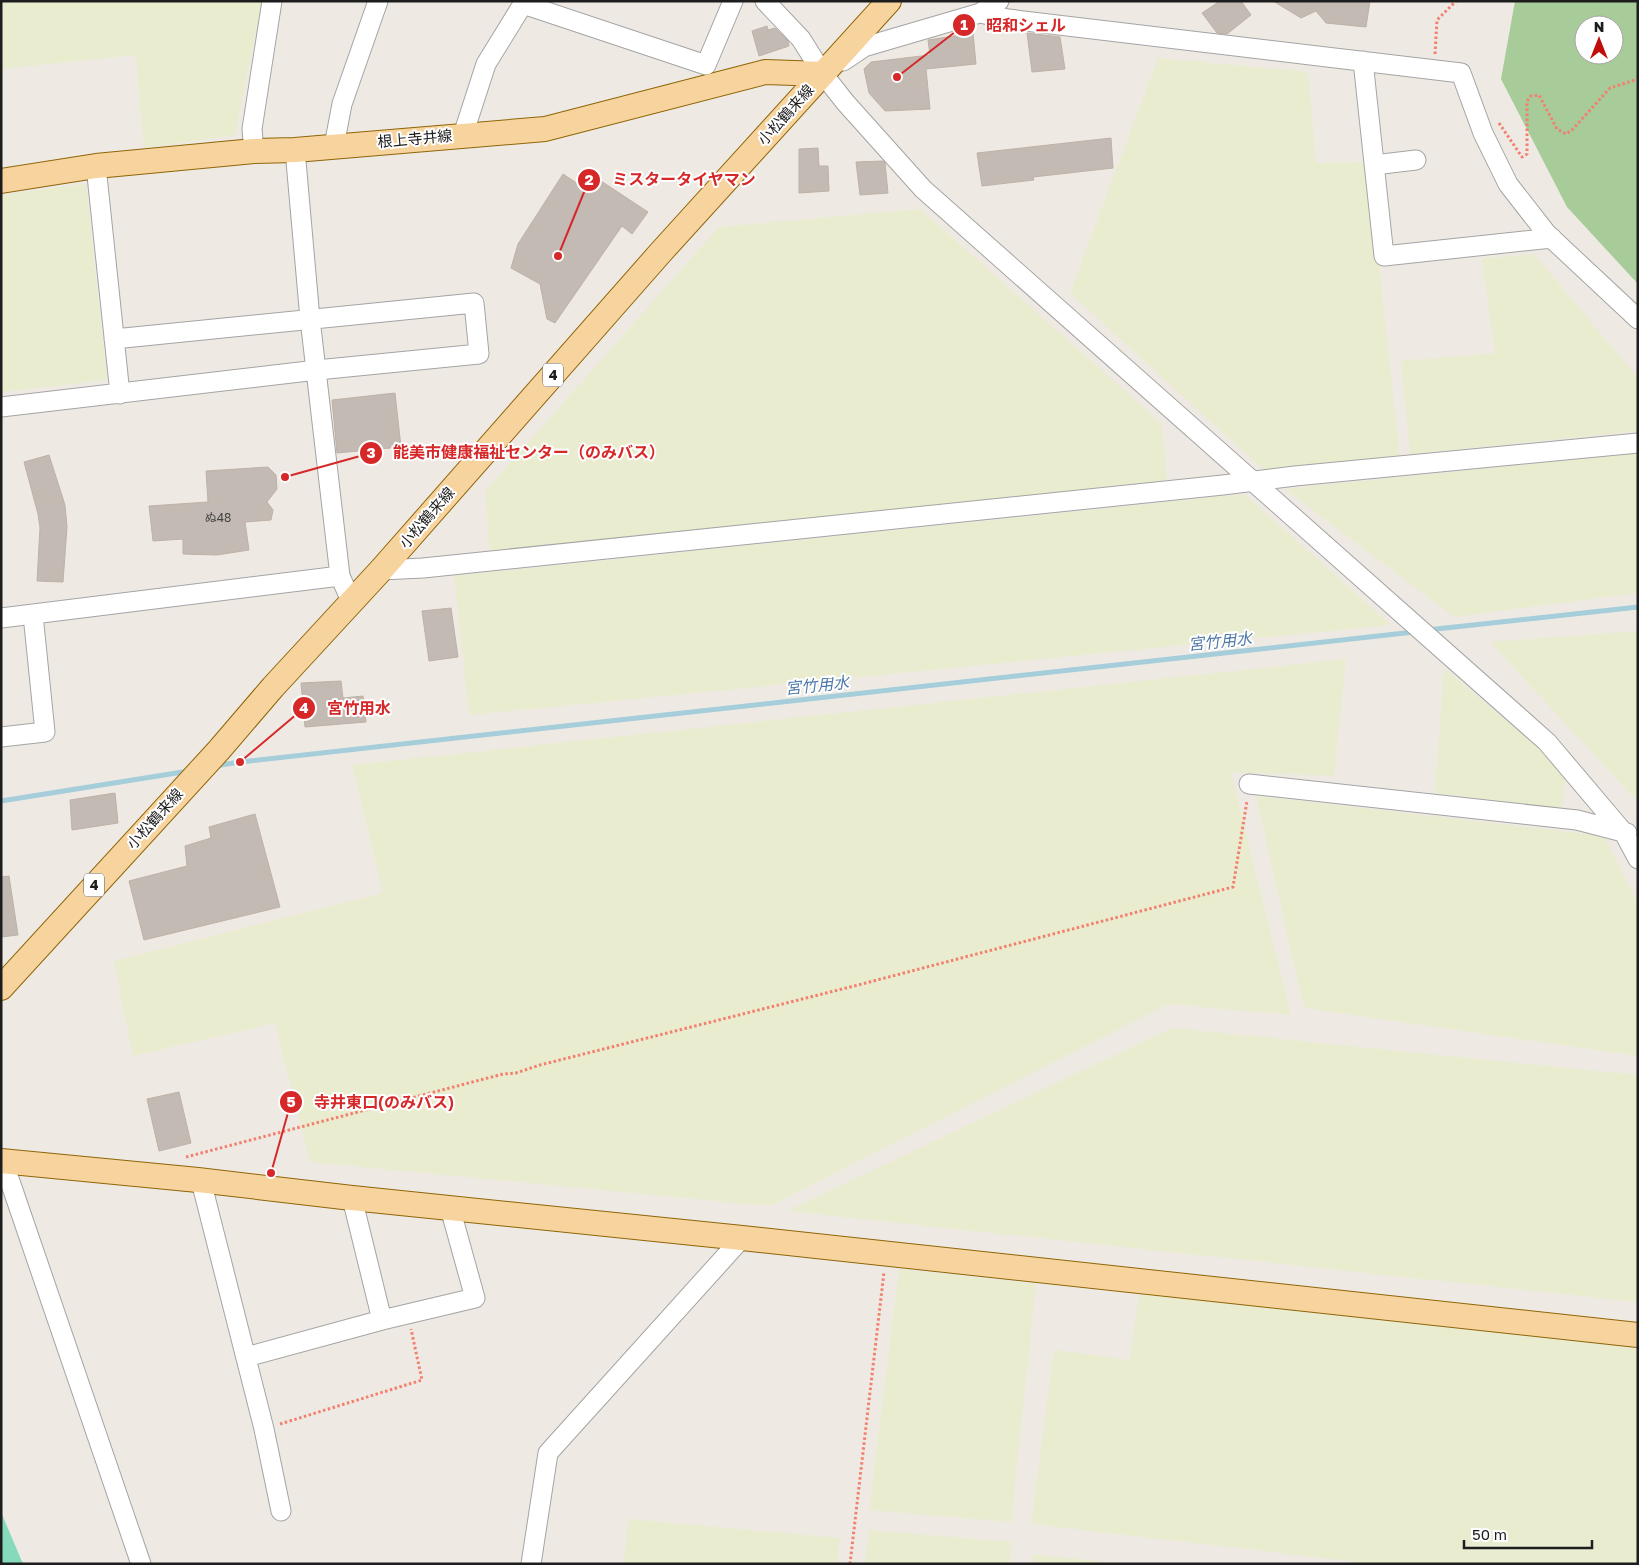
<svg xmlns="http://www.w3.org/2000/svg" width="1639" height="1565" font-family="'Golos Text','Noto Sans JP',sans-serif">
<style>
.farmland{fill:#e9eccf}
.forest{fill:#a7cb99;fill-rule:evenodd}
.pitch{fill:#84daba}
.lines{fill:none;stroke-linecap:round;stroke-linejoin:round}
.stream{stroke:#a5cdda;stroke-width:5}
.building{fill:#c2bab3;stroke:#bfb1a6}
.minor-casing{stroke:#a4a4a4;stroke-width:21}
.major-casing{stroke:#8f6507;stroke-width:26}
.path{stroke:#f37f6f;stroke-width:3;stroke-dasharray:2.5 2.5;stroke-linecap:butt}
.minor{stroke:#fff;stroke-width:19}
.major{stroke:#f7d39e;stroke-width:24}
.labels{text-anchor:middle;stroke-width:4;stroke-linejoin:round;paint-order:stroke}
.number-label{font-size:12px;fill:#464442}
.shield{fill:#fff;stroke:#616161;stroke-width:1}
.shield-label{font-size:14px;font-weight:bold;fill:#1d1d1d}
.street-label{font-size:15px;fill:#1d1d1d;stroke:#fff}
.water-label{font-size:16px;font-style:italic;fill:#4e79a8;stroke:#fff}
.leader{fill:none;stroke:#d62828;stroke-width:2}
.callout-dot{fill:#d62828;stroke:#fff;stroke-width:2}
.mark-label{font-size:15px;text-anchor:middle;font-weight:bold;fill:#fff}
.callout-label{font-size:16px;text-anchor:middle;font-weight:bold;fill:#d62828;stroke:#fff;stroke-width:4;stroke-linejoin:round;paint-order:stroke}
</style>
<rect width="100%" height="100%" fill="#eeeae3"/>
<!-- farmland -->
<path class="farmland" d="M 1,1 L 262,1 L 235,135 L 144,148 L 136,55 L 1,69 Z
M 1158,58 L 1308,72 L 1316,163 L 1368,162 L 1400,459 L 1264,470 L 1070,293 Z
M 86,184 L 107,380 L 1,392 L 1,195 Z
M 920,209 L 1162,424 L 1167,480 L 490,554 L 485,491 L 719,227 Z
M 1534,254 L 1638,378 L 1638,431 L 1410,454 L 1401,361 L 1495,353 L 1482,259 Z
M 1638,453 L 1638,593 L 1454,617 L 1285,489 Z
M 1244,494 L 1391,625 L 469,715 L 454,576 Z
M 1638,631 L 1638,802 L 1490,642 Z
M 1346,659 L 1334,776 L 1231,772 L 1291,1015 L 1168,1004 L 770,1206 L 310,1162 L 275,1023 L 133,1056 L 114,961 L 383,893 L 352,765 Z
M 1444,668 L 1566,771 L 1562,808 L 1435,793 Z
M 1256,796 L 1604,836 L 1638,904 L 1638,1056 L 1304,1008 Z
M 1172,1028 L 1638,1075 L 1638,1302 L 787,1211 Z
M 899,1269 L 1036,1284 L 1011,1522 L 869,1510 Z
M 1139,1293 L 1638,1348 L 1638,1564 L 1374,1564 L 1031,1524 L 1054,1350 L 1130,1360 Z
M 628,1519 L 840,1538 L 837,1564 L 624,1564 Z
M 869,1530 L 1012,1542 L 1010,1564 L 865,1564 Z
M 1033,1554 L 1124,1564 L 1032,1564 Z"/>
<!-- forest -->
<path class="forest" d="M 1515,1 L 1638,1 L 1638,284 L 1567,207 L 1501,79 ZM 1584,25 L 1614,25 L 1614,55 L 1584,55 Z"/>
<!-- pitch -->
<path class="pitch" d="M 1,1512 L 23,1564 L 1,1564 Z"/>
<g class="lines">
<!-- stream -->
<path class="stream" d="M 1427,630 L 1638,607
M 215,766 L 240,762 L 1414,632
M 1,801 L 189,771"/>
</g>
<!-- building -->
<path class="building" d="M 1220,1 L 1241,1 L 1251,15 L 1227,34 L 1217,33 L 1202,13 Z
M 1273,1 L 1370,1 L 1366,27 L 1326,23 L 1316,11 L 1301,18 Z
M 767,26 L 768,30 L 775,28 L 788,41 L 789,46 L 759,56 L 752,31 Z
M 973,33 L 976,64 L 926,69 L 930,109 L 885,111 L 869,93 L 864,69 L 871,62 L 930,55 L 928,40 Z
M 1027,33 L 1060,37 L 1065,69 L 1032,72 Z
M 1111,138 L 1113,168 L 1033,177 L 1034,180 L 982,186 L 977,153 Z
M 818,148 L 819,166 L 828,166 L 829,191 L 799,193 L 799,149 Z
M 883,161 L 885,163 L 888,193 L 860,195 L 856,162 Z
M 563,174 L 590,192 L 598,179 L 648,212 L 632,234 L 622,226 L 555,323 L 547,319 L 540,284 L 511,268 L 518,244 Z
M 395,393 L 401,447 L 337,453 L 332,400 Z
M 49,455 L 65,505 L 67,527 L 63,582 L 37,581 L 40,528 L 38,514 L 24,462 Z
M 268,467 L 276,475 L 277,489 L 267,502 L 273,510 L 271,520 L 245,522 L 249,550 L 217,555 L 183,554 L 183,539 L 153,541 L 149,506 L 208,502 L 206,471 Z
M 451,608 L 458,657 L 429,661 L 422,611 Z
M 341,681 L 343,698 L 363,696 L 366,722 L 305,727 L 301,683 Z
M 115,793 L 118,823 L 72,830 L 70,800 Z
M 255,814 L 280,907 L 144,940 L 129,881 L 187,866 L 185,846 L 211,838 L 209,827 Z
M 9,876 L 18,935 L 1,937 L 1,877 Z
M 179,1092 L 191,1143 L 159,1151 L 147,1099 Z"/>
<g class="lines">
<!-- minor casing -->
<g class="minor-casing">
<path id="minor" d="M 765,1 L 801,39 L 823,74 L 845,102 L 923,189 L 1547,742 L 1624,833 L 1638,859
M 980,13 L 1008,19 L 1461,73 L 1483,133 L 1508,184 L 1547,234 L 1638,319
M 843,61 L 864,47 L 980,13 L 999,1
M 1363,61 L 1384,256 L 1552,238
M 463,135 L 486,64 L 523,4 L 706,65 L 733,1
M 334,146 L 342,104 L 378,1
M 295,150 L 310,319 L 340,576 L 352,603
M 254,151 L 252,129 L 272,1
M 1374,165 L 1416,160
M 96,166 L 120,394
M 1,407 L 317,370 L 479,354 L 474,303 L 114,339
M 381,570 L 423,568 L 1223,485 L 1295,476 L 1638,443
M 1,618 L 340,576
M 1,737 L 45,732 L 33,615
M 1249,784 L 1577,820 L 1627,833
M 3,1161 L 141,1564
M 198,1180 L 203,1189 L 264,1429 L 281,1511
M 352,1198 L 382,1320
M 246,1357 L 382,1320 L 475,1298 L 450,1208
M 531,1564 L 548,1453 L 742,1238"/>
</g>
<!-- major casing -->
<g class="major-casing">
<path id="major" d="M 1,181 L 96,166 L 254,151 L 295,150 L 545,129 L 765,72 L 823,74
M 1,988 L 219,750 L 273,687 L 381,570 L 661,252 L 889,1
M 1,1161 L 198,1180 L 352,1198 L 742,1238 L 1638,1335"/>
</g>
<!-- path -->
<path class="path" d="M 1435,54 L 1437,20 L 1456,1
M 1499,123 L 1522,157 L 1527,154 L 1527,101 L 1531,96 L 1539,95 L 1557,129 L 1566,134 L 1572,130 L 1610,88 L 1638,79
M 186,1157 L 503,1074 L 516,1073 L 540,1065 L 858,985 L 1233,887 L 1247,801
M 280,1424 L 422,1380 L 411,1329
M 850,1564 L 884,1272"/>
<!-- minor -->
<use href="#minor" class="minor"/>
<!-- major -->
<use href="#major" class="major"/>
</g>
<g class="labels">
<!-- number labels -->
<g class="number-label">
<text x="218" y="522">ぬ48</text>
</g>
<!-- shield labels -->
<g class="shield">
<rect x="543" y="363.5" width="20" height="23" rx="4"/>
<rect x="84" y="873.5" width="20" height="23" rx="4"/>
</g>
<g class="shield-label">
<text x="553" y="380">4</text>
<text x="94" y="890">4</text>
</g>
<!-- street labels -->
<g class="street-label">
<text transform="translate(786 115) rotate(-48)" y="5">小松鶴来線</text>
<text transform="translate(415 139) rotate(-5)" y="5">根上寺井線</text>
<text transform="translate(427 518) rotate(-49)" y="5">小松鶴来線</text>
<text transform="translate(155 819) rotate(-48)" y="5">小松鶴来線</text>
</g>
<!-- water labels -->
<g class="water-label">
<text transform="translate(1220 641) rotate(-6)" y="6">宮竹用水</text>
<text transform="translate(817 685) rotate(-6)" y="6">宮竹用水</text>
</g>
</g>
<!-- callouts -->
<path class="leader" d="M897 77L964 25M558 256L589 180M285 477L371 453M240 762L304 708M271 1173L291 1102"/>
<g class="callout-dot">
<circle cx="897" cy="77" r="5"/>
<circle cx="558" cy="256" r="5"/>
<circle cx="285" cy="477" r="5"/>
<circle cx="240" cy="762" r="5"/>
<circle cx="271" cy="1173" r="5"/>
<circle cx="964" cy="25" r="12"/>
<circle cx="589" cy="180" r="12"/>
<circle cx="371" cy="453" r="12"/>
<circle cx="304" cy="708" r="12"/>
<circle cx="291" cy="1102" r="12"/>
</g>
<g class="mark-label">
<text x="964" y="30">1</text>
<text x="589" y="185">2</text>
<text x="371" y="458">3</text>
<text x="304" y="713">4</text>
<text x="291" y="1107">5</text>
</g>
<g class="callout-label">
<text x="1026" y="31">昭和シェル</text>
<text x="684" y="185">ミスタータイヤマン</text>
<text x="529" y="458">能美市健康福祉センター（のみバス）</text>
<text x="359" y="714">宮竹用水</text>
<text x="384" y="1108">寺井東口(のみバス)</text>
</g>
<!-- border -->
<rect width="1639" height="1565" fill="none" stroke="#1d1d1d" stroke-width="5"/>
<!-- north arrow -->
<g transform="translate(1599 40)"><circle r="24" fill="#ffffff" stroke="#a5a5a5"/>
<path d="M0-4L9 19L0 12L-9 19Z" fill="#c10d09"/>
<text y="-8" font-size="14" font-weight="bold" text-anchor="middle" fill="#1d1d1d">N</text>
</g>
<!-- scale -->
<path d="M1464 1540v8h128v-8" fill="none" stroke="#1d1d1d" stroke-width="2.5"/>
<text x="1472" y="1540" font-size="15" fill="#1d1d1d" stroke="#ffffff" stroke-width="4" paint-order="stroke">50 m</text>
</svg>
